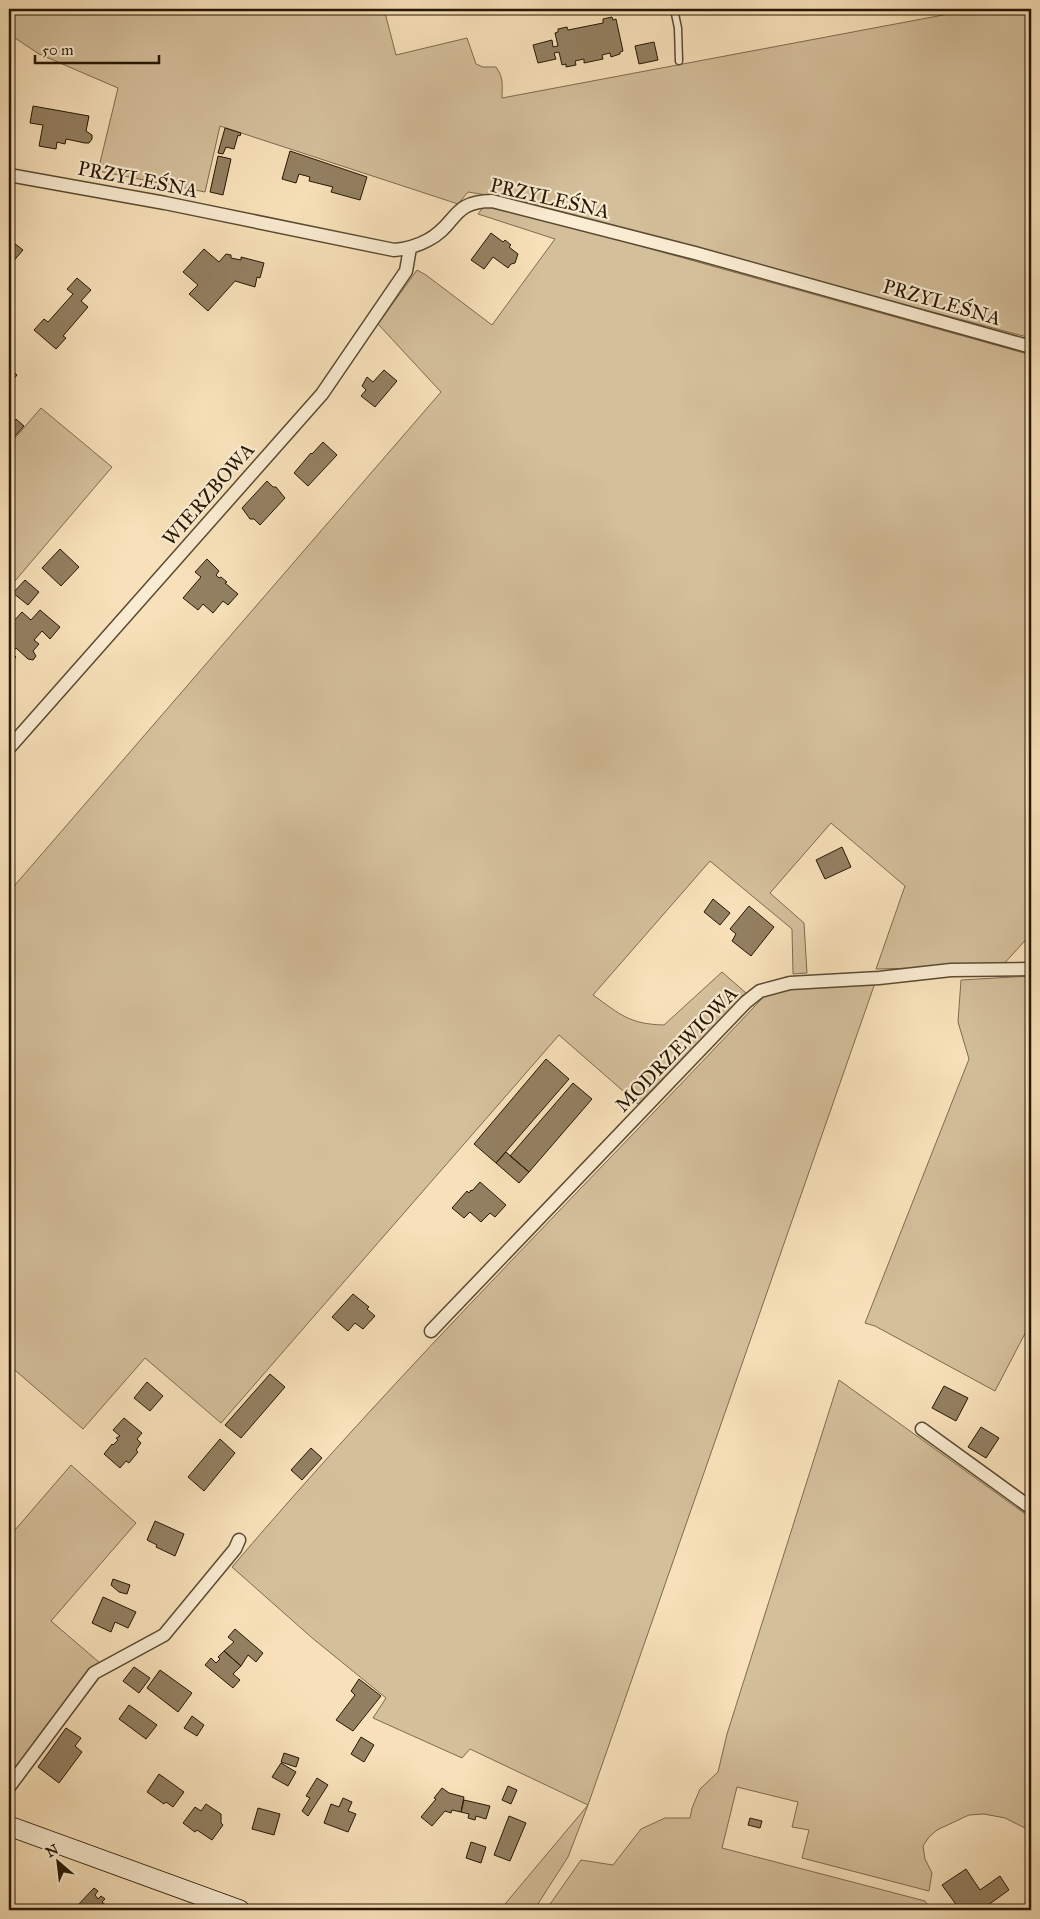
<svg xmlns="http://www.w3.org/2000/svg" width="1040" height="1919" font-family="'IM FELL Great Primer',serif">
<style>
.green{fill:#d4bf9b;stroke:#7d6b4e}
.building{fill:#938062;stroke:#261702}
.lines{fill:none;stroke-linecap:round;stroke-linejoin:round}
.service-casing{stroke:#5a4a30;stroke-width:9}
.minor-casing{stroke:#5a4a30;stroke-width:15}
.secondary-casing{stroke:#261702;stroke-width:21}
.service{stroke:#faecd2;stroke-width:6}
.minor{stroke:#faecd2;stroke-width:12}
.secondary{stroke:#faecd2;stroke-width:19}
.labels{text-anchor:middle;stroke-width:4.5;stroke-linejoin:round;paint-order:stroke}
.street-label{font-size:20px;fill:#261702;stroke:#faecd2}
</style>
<rect width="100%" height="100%" fill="#f8e1ba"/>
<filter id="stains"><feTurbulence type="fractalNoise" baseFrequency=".004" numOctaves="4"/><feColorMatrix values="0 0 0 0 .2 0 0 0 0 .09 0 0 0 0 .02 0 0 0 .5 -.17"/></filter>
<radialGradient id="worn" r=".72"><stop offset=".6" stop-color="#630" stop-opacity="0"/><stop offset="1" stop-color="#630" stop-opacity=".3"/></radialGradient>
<!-- green -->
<path class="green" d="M 9,9 L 384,9 L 396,55 L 467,38 L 476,64 L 483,67 L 496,67 C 504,78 502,85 502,98 L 975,9 L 1031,9 L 1031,338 L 493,196 L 468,192 L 458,204 L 220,126 L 205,192 L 98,171 L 118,88 L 39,54 L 9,34 Z
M 484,206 L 594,233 L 1031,355 L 1031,934 L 1002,966 L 876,969 L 905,886 L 831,823 L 770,893 L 804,923 L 807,973 L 793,974 L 792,929 L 710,861 L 593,995 C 621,1015 629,1024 664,1025 L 722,972 L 746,993 L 638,1104 L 559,1035 L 221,1423 L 145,1358 L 83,1429 L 9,1365 L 9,892 L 441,392 L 378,324 L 417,270 L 426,275 L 492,325 L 555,239 L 478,214 Z
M 41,408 L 112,467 L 9,588 L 9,445 Z
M 1031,976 L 1031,1322 L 995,1391 L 875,1326 L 865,1323 L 969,1059 L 958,1022 L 961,980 Z
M 875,983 L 588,1805 L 568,1857 L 534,1910 L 500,1910 L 588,1805 L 470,1749 L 462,1758 L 373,1718 L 386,1698 L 311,1637 L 232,1567 C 402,1367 590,1182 769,991 Z
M 839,1380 L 1031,1518 L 1031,1831 L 1005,1818 L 984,1814 L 969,1815 L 937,1830 L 929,1837 L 923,1846 L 925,1859 L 932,1873 L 929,1891 L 802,1858 L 809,1830 L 792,1827 L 798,1802 L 737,1787 L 722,1848 L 925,1901 L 931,1910 L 546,1910 L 581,1860 L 613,1865 L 641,1829 L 665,1818 L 690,1818 L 692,1808 L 700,1789 L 718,1772 L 727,1734 Z
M 71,1465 L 136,1523 L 51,1621 L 100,1663 L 9,1775 L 9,1537 Z"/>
<!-- building -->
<path class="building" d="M 612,17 L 613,20 L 616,19 L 623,51 L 620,52 L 620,54 L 611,57 L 610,53 L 602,55 L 603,59 L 584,63 L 584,59 L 575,61 L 576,65 L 566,67 L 566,64 L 562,65 L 559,52 L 554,53 L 556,59 L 538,63 L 533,45 L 552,40 L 553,47 L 558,46 L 555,33 L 558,32 L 558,29 L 567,27 L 568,30 L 603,23 L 603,19 Z
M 654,42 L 658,60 L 639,64 L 635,46 Z
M 33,106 L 89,116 L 86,131 L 92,135 L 92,139 L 89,143 L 85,143 L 66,139 L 65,144 L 57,142 L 56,149 L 39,146 L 43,125 L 30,123 Z
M 225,128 L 241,133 L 240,136 L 238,135 L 234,149 L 226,147 L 223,154 L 218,153 Z
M 290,151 L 367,177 L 360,200 L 331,192 L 333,187 L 309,181 L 310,177 L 299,174 L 296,183 L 282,179 Z
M 218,156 L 231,159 L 223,195 L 210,192 Z
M 491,233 L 503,242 L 505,240 L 511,245 L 509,247 L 518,254 L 515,263 L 511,264 L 508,268 L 493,257 L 484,269 L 471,260 Z
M 14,243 L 23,250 L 11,264 L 9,262 L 9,250 Z
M 204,249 L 219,262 L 226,254 L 231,255 L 231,258 L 241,260 L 241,257 L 264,263 L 260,278 L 257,277 L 255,287 L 235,281 L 208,311 L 189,294 L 198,285 L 183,272 Z
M 77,278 L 91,290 L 81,301 L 88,307 L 63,336 L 66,338 L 56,349 L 34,330 L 44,319 L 48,322 L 73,294 L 67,289 Z
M 9,368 L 17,375 L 9,385 Z
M 384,370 L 397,381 L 375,407 L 361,396 L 366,390 L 362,386 L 367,377 L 373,382 Z
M 16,419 L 24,426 L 9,443 L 9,426 Z
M 323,442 L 337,455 L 308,486 L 294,473 L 311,453 L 312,454 Z
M 267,481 L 273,487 L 276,487 L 285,498 L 260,525 L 254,519 L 250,519 L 242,508 Z
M 60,549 L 79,567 L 61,586 L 42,568 Z
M 207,559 L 219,571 L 216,575 L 219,578 L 221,577 L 227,582 L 225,583 L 238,594 L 228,605 L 223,601 L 213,613 L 203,604 L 198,610 L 183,598 L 201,577 L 195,572 Z
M 25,580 L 39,592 L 28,605 L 13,593 Z
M 40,610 L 60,627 L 50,639 L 42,631 L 34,640 L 39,644 L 33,651 L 36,656 L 33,660 L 28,659 L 16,648 L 12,653 L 16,657 L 9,665 L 9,622 L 11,620 L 13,622 L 22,612 L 31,620 Z
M 842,847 L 851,867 L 825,879 L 816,860 Z
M 713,899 L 730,913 L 720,925 L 704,912 Z
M 749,906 L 774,927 L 751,956 L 732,941 L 736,934 L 730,929 Z
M 546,1059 L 569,1079 L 496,1163 L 474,1144 Z
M 573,1083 L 592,1099 L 529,1172 L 510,1156 Z
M 506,1152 L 529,1172 L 519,1183 L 496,1163 Z
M 480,1182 L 506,1205 L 495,1217 L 490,1213 L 481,1222 L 470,1212 L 464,1218 L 452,1208 L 467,1191 L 469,1193 L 471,1190 L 472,1191 Z
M 353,1294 L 369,1307 L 367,1309 L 375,1316 L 363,1329 L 355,1323 L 348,1331 L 332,1317 Z
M 270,1374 L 285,1387 L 241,1438 L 225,1425 Z
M 147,1382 L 163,1396 L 150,1411 L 134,1398 Z
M 944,1386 L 968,1398 L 956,1421 L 932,1408 Z
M 124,1418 L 142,1433 L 137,1439 L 141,1443 L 136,1450 L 138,1452 L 129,1463 L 126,1461 L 120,1468 L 104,1454 L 112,1444 L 113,1445 L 118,1440 L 116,1438 L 120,1436 L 113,1430 Z
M 981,1427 L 999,1438 L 986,1458 L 968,1447 Z
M 220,1439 L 235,1453 L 204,1491 L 188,1477 Z
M 311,1448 L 322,1458 L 302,1480 L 291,1470 Z
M 155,1521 L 184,1534 L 175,1556 L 156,1547 L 157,1545 L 147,1540 Z
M 113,1579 L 130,1585 L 127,1594 L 119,1592 L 111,1585 Z
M 103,1597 L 136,1612 L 128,1628 L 115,1622 L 111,1632 L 92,1623 Z
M 235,1629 L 263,1653 L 256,1662 L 248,1655 L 241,1666 L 224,1651 L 234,1642 L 228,1637 Z
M 224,1651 L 241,1666 L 233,1674 L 240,1680 L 233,1688 L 205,1665 L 211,1658 L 216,1663 L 220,1659 L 218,1657 Z
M 134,1667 L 150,1678 L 139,1693 L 123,1681 Z
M 160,1670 L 192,1693 L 178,1712 L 147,1688 Z
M 359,1679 L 381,1696 L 353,1731 L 336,1720 L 355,1695 L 351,1691 Z
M 129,1705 L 157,1725 L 146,1739 L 119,1719 Z
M 192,1716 L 204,1725 L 197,1736 L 184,1728 Z
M 66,1728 L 81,1738 L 75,1746 L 82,1752 L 59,1783 L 38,1767 Z
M 361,1737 L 374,1745 L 364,1762 L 351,1754 Z
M 284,1753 L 299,1758 L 296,1767 L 281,1762 Z
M 281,1763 L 296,1772 L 288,1786 L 272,1777 Z
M 159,1774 L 184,1792 L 173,1807 L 166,1802 L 164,1804 L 147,1792 Z
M 317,1778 L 328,1785 L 308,1816 L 302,1811 L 310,1798 L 306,1796 Z
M 508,1786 L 517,1790 L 511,1804 L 502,1800 Z
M 442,1788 L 449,1793 L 464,1797 L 461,1812 L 452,1810 L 451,1813 L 445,1811 L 432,1826 L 421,1817 L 436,1799 L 434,1798 Z
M 343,1798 L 352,1802 L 348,1811 L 356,1814 L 348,1832 L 324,1823 L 331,1804 L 339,1807 Z
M 464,1800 L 490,1806 L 486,1819 L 476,1816 L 475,1820 L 468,1818 L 469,1814 L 461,1812 Z
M 206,1804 L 221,1814 L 221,1823 L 223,1825 L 212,1840 L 197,1830 L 195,1832 L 183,1823 L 195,1807 L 201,1811 Z
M 258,1808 L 280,1814 L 274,1835 L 252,1829 Z
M 509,1816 L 526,1823 L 510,1861 L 494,1855 Z
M 750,1818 L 762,1821 L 760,1828 L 748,1825 Z
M 471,1842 L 486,1847 L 481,1863 L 466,1858 Z
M 966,1869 L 980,1890 L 1000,1876 L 1009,1890 L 981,1910 L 960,1910 L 942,1885 Z
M 94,1888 L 98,1891 L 95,1895 L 98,1899 L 101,1896 L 105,1899 L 102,1902 L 109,1908 L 107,1910 L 81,1910 L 77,1906 Z"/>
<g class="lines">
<!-- service casing -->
<g class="service-casing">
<path id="service" d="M 674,9 L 678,28 L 679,61"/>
</g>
<!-- minor casing -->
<g class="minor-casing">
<path id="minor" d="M 9,175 L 165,203 L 394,250 C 406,249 417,246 428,240 C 457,225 451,201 492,201 L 695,253 L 1031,347
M 9,748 L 322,394 L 406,271 L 410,248
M 431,1331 L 746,1002 L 760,991 L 790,983 L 879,978 L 951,970 L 1031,969
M 922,1429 L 1031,1508
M 9,1787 L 94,1673 L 164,1635 L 235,1549 L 239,1540"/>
</g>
<!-- secondary casing -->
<g class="secondary-casing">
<path id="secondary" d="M 9,1826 L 240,1910"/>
</g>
<!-- service -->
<use href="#service" class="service"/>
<!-- minor -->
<use href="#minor" class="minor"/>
<!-- secondary -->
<use href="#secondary" class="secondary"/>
</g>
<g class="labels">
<!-- street labels -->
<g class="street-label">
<text transform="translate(138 179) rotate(11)" y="7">PRZYLEŚNA</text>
<text transform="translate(550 198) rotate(13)" y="7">PRZYLEŚNA</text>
<text transform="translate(942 302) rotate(16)" y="7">PRZYLEŚNA</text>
<text transform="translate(208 494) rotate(-49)" y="7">WIERZBOWA</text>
<text transform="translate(676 1049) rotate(-46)" y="7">MODRZEWIOWA</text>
</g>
</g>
<!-- margin -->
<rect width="1040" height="1919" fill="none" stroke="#f8e1ba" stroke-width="30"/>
<rect x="10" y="10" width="1020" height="1899" fill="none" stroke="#261702" stroke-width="2.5"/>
<rect x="15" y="15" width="1010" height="1889" fill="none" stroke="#261702"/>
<!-- north arrow -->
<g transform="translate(58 1862) rotate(332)" stroke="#faecd2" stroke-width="4" paint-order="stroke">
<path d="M0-4L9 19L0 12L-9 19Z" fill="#261702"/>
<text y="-8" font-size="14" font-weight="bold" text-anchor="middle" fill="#261702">N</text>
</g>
<!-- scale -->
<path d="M35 55v8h124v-8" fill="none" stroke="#261702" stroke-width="2.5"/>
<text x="42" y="55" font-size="15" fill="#261702" stroke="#faecd2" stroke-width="4" paint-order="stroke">50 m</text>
<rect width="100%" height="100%" filter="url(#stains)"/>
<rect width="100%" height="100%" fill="url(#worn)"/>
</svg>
